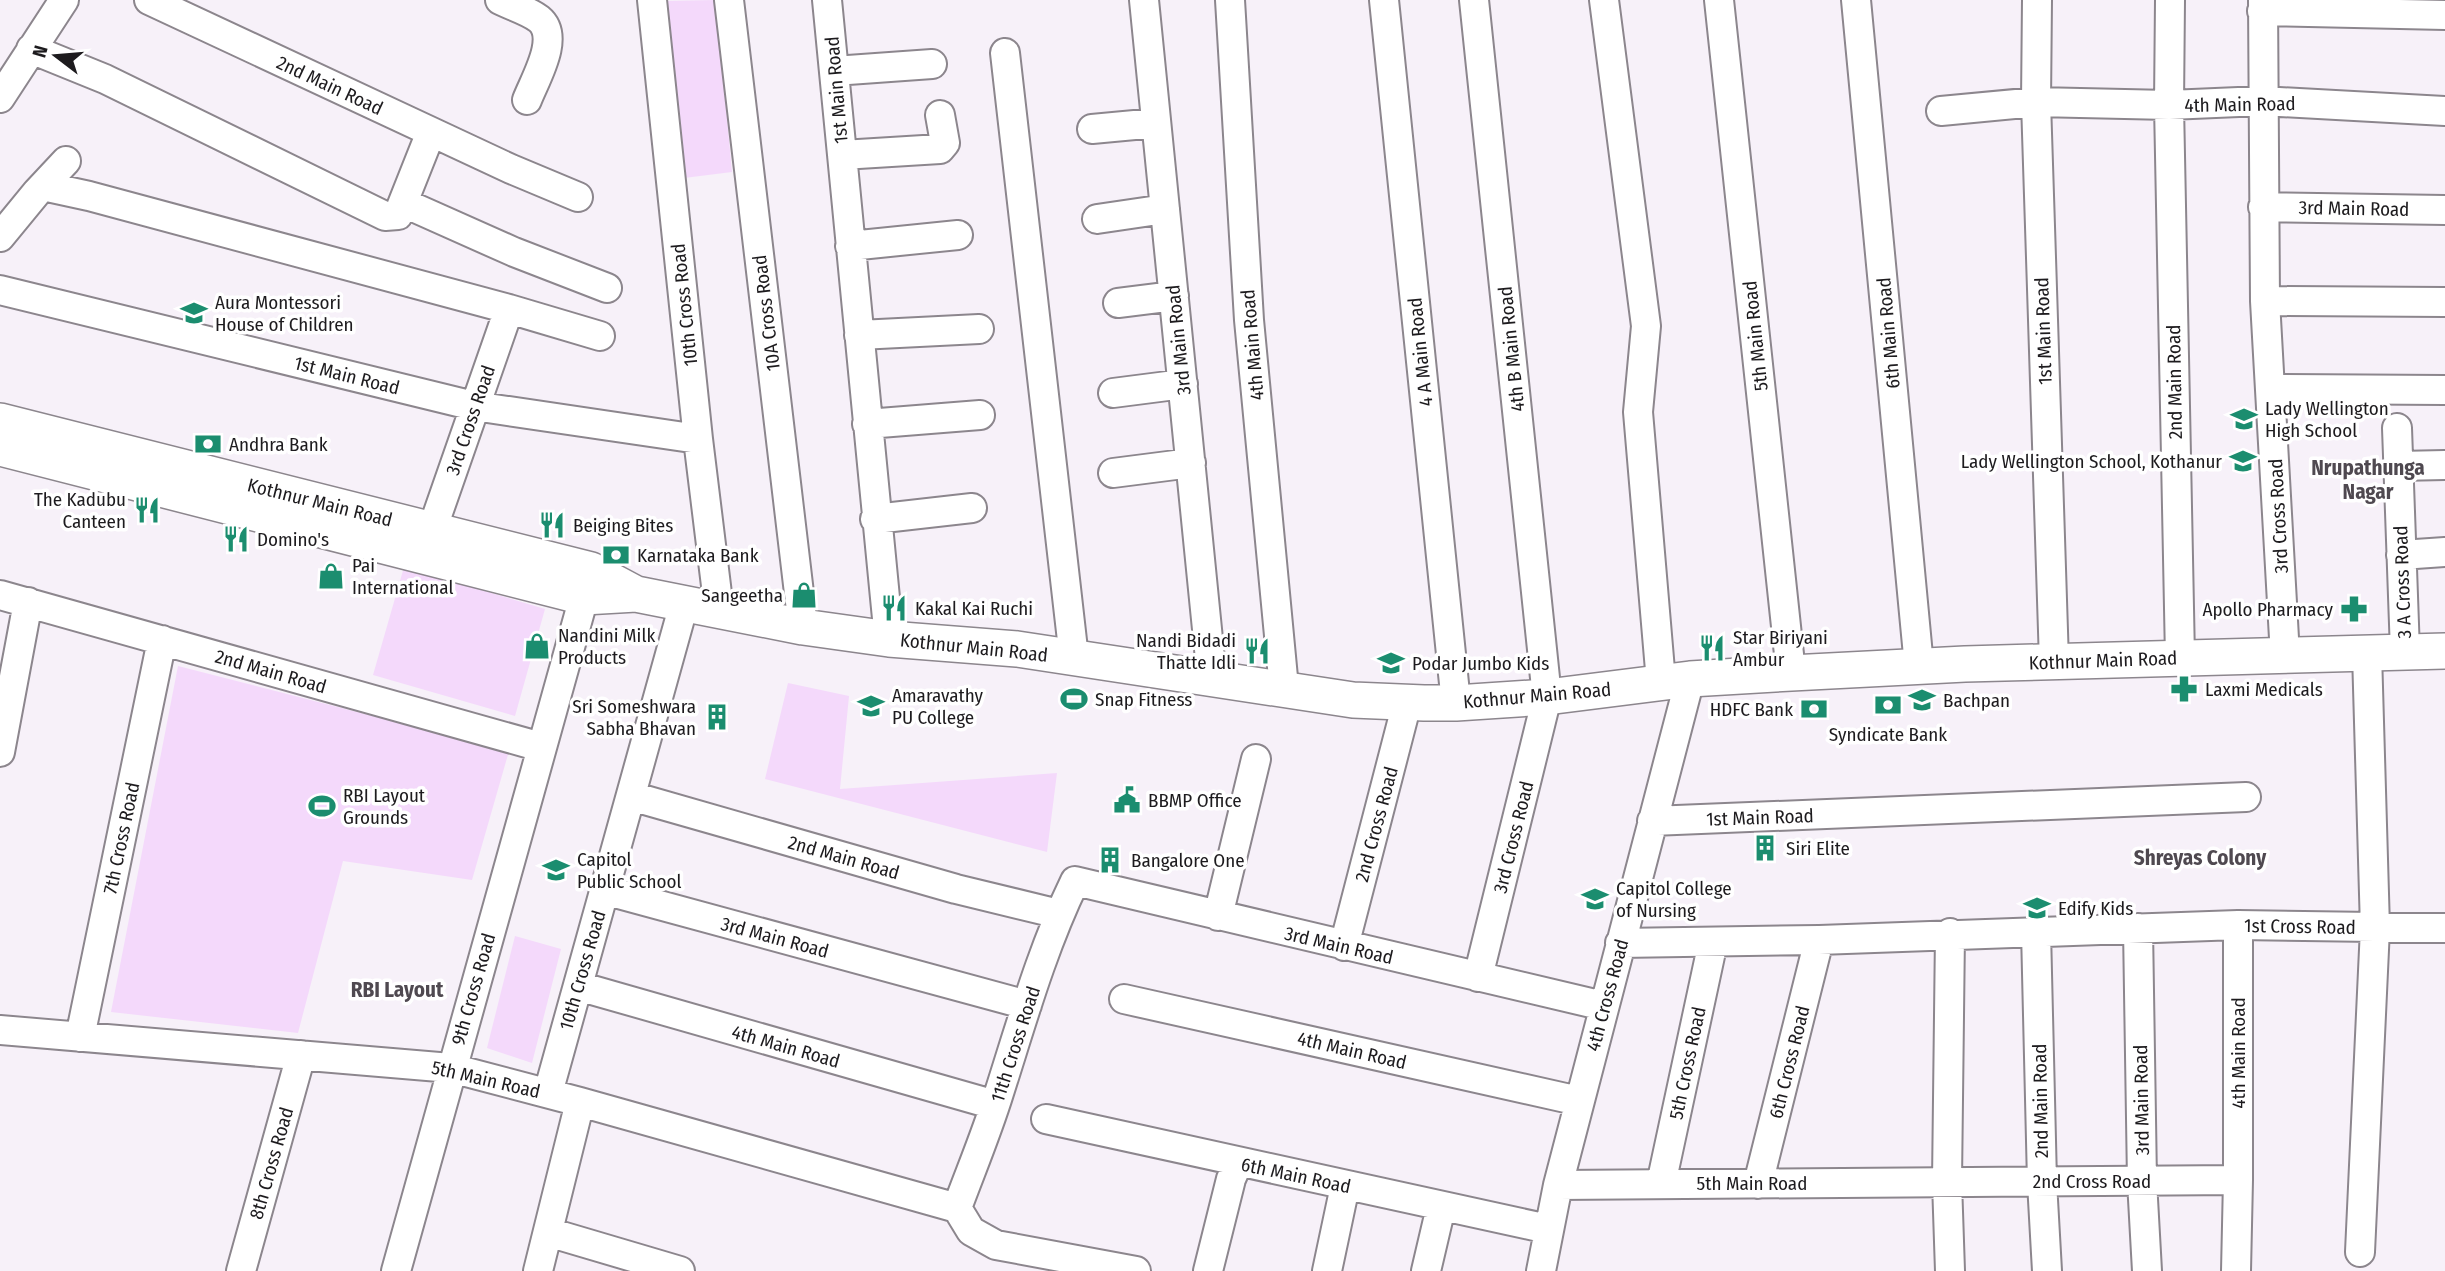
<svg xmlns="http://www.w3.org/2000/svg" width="2445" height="1271" font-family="'Fira Sans Condensed',sans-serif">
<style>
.green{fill:#f4d9fb}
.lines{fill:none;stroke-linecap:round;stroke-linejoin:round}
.minor-casing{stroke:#8c868d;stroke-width:32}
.major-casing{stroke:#8c868d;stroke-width:38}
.minor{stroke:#fff;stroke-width:28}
.major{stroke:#fff;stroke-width:35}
.labels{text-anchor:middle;stroke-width:7;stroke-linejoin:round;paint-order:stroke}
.street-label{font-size:19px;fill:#1d1b1e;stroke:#fff}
.poi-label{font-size:19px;fill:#1d1b1e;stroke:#fff;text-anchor:start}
.neighbourhood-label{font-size:21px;font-weight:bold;fill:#4f4950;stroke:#fff}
</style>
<rect width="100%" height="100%" fill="#f7f1f9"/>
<!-- green -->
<path class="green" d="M 716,0 L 732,172 L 676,179 L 665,1 Z
M 404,567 L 545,609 L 515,716 L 373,675 Z
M 178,666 L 509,751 L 472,880 L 343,861 L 298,1033 L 111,1012 Z
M 788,683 L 849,696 L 840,789 L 1057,773 L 1047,852 L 765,779 Z
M 515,936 L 561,949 L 532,1063 L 487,1048 Z"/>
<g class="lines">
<!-- minor casing -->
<g class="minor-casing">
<path id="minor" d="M 149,0 L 511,169 L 578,197
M 500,0 C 512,6 529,11 539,19 C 561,37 535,79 527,100
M 652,0 L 698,439 L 719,610
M 729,0 L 803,627
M 827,0 L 889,639
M 1144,0 L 1212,679
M 1230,0 L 1249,320 L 1284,688
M 1384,0 L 1456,703
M 1474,0 L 1547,697 L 1478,977
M 1604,0 L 1646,326 L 1638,412 L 1661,682
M 1719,0 L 1791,673
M 1856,0 L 1919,666
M 2037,0 L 2036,102 L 2054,662
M 2170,0 L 2169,105 L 2180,658
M 2263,0 L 2265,301 L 2285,656
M 2262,11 L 2445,15
M 31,49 L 105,79 L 385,216 L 398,215 L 431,132
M 1005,53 L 1074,658
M 834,71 L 932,64
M 0,98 L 64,0
M 1941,111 L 2036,102 L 2169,105 L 2262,101 L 2445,111
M 1092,129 L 1156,123
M 842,155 L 940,149 L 945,143 L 940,115
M 43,186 L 89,196 L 509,309 L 600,336
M 404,203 L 514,252 L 607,288
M 2263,207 L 2445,210
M 1097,219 L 1165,209
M 0,237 L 37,192 L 66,161
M 850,246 L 958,235
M 0,290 L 474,406 L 698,439
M 2265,301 L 2445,302
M 1118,303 L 1174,296
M 859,335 L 979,329
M 2271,389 L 2445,390
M 1113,393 L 1183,384
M 867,424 L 980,415
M 2397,428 L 2405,652
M 2398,466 L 2445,465
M 1113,473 L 1191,463
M 875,519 L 972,508
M 432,530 L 509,309
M 2401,555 L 2445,552
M 0,595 L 541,747
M 0,752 L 28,602
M 631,796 L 956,889 L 1059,914
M 1652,821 L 2246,797
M 604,890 L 1027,1005
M 1218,916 L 1256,759
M 2138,928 L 2142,1181 L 2147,1271
M 2036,931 L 2042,1182 L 2047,1271
M 1620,943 L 1819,940 L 2238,925 L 2445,928
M 1344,946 L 1407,703
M 578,986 L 995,1105
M 1124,999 L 1579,1101
M 0,1030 L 451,1068 L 580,1102 L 957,1208
M 80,1037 L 162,640
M 548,1093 L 684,604
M 1046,1119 L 1548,1229
M 1661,1184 L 1713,942
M 1758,1184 L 1819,940
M 1558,1185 L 2238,1180
M 957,1208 C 971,1170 987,1132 999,1093 C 1022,1021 1042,949 1075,881 L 1604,1006
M 957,1208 L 971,1231 L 996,1245 L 1136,1271
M 548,1232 L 680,1271
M 2360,1252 L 2375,928 L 2367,653
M 241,1271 L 301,1055
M 396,1271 L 589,579
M 538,1271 L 580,1102
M 1208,1271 L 1231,1179 L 1238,1163
M 1327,1271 L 1345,1186
M 1426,1271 L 1441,1207
M 1541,1271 L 1558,1185 L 1690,679
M 1950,1271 L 1947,1182 L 1950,933
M 2236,1271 L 2238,1180 L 2238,925"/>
</g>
<!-- major casing -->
<g class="major-casing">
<path id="major" d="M 0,421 L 591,570 L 636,594
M 0,448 L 584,597 L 636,594 L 803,627 L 889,639 L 1017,649 L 1353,700 L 1424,703 L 1456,703 L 1547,697 L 1690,679 L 1791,673 L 1965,664 L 2445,651"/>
</g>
<!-- minor -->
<use href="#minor" class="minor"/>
<!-- major -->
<use href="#major" class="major"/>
</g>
<!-- icons -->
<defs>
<g id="school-bare" transform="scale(2.1)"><path d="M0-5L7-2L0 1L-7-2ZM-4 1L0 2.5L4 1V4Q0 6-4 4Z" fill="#1b8d6f" stroke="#fff" stroke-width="2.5" paint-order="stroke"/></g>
<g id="bank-bare" transform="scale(2.1)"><path d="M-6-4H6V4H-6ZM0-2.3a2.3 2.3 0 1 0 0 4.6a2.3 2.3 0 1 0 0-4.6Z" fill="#1b8d6f" stroke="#fff" stroke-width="2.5" paint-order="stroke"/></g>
<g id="restaurant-bare" transform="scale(2.1)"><path d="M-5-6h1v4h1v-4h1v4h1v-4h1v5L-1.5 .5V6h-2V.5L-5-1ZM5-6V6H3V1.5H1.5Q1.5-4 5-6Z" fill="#1b8d6f" stroke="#fff" stroke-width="2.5" paint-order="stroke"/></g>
<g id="shop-bare" transform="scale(2.1)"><path d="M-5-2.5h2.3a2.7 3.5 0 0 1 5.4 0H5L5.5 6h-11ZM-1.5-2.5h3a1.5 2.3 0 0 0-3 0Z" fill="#1b8d6f" stroke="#fff" stroke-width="2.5" paint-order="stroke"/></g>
<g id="pharmacy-bare" transform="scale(2.1)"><path d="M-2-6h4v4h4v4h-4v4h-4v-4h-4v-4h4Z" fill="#1b8d6f" stroke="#fff" stroke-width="2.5" paint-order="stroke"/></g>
<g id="stadium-bare" transform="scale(2.1)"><path d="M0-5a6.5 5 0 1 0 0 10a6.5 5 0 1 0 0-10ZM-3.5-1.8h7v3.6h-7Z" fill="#1b8d6f" stroke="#fff" stroke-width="2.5" paint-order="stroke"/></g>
<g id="university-bare" transform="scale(2.1)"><path d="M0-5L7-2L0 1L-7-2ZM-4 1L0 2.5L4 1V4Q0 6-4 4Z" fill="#1b8d6f" stroke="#fff" stroke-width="2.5" paint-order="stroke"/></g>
<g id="building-bare" transform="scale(2.1)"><path d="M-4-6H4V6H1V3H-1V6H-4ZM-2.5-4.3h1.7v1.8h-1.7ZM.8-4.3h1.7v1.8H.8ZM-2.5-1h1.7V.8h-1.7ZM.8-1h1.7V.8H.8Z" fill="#1b8d6f" stroke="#fff" stroke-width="2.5" paint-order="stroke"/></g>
<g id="civic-bare" transform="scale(2.1)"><path d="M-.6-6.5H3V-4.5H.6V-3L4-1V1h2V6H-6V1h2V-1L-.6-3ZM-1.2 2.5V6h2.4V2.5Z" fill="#1b8d6f" stroke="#fff" stroke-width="2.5" paint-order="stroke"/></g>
</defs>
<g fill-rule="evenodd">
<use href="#school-bare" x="194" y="313"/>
<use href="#school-bare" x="2244" y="419"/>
<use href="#bank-bare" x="208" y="444"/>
<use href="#school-bare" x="2243" y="461"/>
<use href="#restaurant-bare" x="147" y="510"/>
<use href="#restaurant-bare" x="552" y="525"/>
<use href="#restaurant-bare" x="236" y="539"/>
<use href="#bank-bare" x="616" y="555"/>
<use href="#shop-bare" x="331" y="576"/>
<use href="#shop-bare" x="804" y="595"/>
<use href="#restaurant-bare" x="894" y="608"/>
<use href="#pharmacy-bare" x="2354" y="609"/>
<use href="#shop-bare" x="537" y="646"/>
<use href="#restaurant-bare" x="1712" y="648"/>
<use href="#restaurant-bare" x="1257" y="651"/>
<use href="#school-bare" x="1391" y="663"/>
<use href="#pharmacy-bare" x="2184" y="689"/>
<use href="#stadium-bare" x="1074" y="699"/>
<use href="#school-bare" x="1922" y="700"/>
<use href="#bank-bare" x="1888" y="705"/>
<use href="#university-bare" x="871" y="706"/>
<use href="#bank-bare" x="1814" y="709"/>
<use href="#building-bare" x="717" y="717"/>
<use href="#civic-bare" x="1127" y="800"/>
<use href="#stadium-bare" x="322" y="806"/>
<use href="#building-bare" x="1765" y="848"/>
<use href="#building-bare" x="1110" y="860"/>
<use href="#school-bare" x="556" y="870"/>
<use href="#university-bare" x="1595" y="899"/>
<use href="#school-bare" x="2037" y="908"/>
</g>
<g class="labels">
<!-- street labels -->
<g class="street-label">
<text transform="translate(330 85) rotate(25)" y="7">2nd Main Road</text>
<text transform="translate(836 90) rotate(-95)" y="7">1st Main Road</text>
<text transform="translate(2240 104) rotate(-1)" y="7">4th Main Road</text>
<text transform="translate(2354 208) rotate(1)" y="7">3rd Main Road</text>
<text transform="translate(684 305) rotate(-96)" y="7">10th Cross Road</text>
<text transform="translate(766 313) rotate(-97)" y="7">10A Cross Road</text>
<text transform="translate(2043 331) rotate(-92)" y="7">1st Main Road</text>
<text transform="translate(1888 333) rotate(-95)" y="7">6th Main Road</text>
<text transform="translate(1755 336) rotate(-96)" y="7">5th Main Road</text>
<text transform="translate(1178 340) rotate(-96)" y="7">3rd Main Road</text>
<text transform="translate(1252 345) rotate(-95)" y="7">4th Main Road</text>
<text transform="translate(1511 349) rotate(-96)" y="7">4th B Main Road</text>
<text transform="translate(1420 352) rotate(-96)" y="7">4 A Main Road</text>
<text transform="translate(347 375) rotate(14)" y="7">1st Main Road</text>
<text transform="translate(2174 382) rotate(-91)" y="7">2nd Main Road</text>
<text transform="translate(470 420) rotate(-71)" y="7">3rd Cross Road</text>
<text transform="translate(320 502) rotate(14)" y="7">Kothnur Main Road</text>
<text transform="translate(2278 516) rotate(-93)" y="7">3rd Cross Road</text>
<text transform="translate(2402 582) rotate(-92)" y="7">3 A Cross Road</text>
<text transform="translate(974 647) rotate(6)" y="7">Kothnur Main Road</text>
<text transform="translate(2103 660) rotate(-2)" y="7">Kothnur Main Road</text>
<text transform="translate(271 671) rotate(16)" y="7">2nd Main Road</text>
<text transform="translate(1537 695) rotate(-5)" y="7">Kothnur Main Road</text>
<text transform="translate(1760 817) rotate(-2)" y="7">1st Main Road</text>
<text transform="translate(1376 824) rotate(-75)" y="7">2nd Cross Road</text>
<text transform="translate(1513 837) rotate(-76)" y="7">3rd Cross Road</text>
<text transform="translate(121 838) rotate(-78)" y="7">7th Cross Road</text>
<text transform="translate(844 857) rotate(16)" y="7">2nd Main Road</text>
<text transform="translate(2300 926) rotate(1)" y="7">1st Cross Road</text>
<text transform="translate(775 937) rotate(15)" y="7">3rd Main Road</text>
<text transform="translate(1339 945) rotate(13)" y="7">3rd Main Road</text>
<text transform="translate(582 970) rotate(-74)" y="7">10th Cross Road</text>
<text transform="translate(473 989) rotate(-74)" y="7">9th Cross Road</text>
<text transform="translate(1607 995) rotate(-75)" y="7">4th Cross Road</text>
<text transform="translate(1015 1044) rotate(-72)" y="7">11th Cross Road</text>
<text transform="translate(786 1046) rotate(16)" y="7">4th Main Road</text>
<text transform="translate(1352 1050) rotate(13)" y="7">4th Main Road</text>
<text transform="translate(2238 1053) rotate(-90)" y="7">4th Main Road</text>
<text transform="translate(1789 1062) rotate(-76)" y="7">6th Cross Road</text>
<text transform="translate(1687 1063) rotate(-78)" y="7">5th Cross Road</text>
<text transform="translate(486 1079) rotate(13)" y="7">5th Main Road</text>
<text transform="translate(2141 1100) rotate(-91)" y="7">3rd Main Road</text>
<text transform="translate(2040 1101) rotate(-91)" y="7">2nd Main Road</text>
<text transform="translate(271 1163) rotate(-74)" y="7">8th Cross Road</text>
<text transform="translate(1296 1175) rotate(12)" y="7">6th Main Road</text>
<text x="2092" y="1188">2nd Cross Road</text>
<text x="1752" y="1190">5th Main Road</text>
</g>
<!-- poi labels -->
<g class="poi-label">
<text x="215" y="309">Aura Montessori<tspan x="215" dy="22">House of Children</tspan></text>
<text x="2265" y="415">Lady Wellington<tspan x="2265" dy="22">High School</tspan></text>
<text x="229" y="451">Andhra Bank</text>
<text x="2222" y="468" text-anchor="end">Lady Wellington School, Kothanur</text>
<text x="126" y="506" text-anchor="end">The Kadubu<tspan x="126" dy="22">Canteen</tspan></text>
<text x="573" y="532">Beiging Bites</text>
<text x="257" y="546">Domino's</text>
<text x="637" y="562">Karnataka Bank</text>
<text x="352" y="572">Pai<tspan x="352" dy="22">International</tspan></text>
<text x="783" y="602" text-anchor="end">Sangeetha</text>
<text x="915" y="615">Kakal Kai Ruchi</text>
<text x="2333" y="616" text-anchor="end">Apollo Pharmacy</text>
<text x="558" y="642">Nandini Milk<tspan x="558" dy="22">Products</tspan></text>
<text x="1733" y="644">Star Biriyani<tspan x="1733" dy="22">Ambur</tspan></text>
<text x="1236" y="647" text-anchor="end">Nandi Bidadi<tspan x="1236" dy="22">Thatte Idli</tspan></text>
<text x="1412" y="670">Podar Jumbo Kids</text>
<text x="2205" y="696">Laxmi Medicals</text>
<text x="892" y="702">Amaravathy<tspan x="892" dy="22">PU College</tspan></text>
<text x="1095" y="706">Snap Fitness</text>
<text x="1943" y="707">Bachpan</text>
<text x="696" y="713" text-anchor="end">Sri Someshwara<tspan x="696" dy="22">Sabha Bhavan</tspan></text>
<text x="1793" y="716" text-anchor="end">HDFC Bank</text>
<text x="1888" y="741" text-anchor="middle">Syndicate Bank</text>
<text x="343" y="802">RBI Layout<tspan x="343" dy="22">Grounds</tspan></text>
<text x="1148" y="807">BBMP Office</text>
<text x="1786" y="855">Siri Elite</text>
<text x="577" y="866">Capitol<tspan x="577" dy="22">Public School</tspan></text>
<text x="1131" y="867">Bangalore One</text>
<text x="1616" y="895">Capitol College<tspan x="1616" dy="22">of Nursing</tspan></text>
<text x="2058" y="915">Edify Kids</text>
</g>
<!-- neighbourhood labels -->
<g class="neighbourhood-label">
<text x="2368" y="475">Nrupathunga<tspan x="2368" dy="24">Nagar</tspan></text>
<text x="2200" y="865">Shreyas Colony</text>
<text x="397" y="997">RBI Layout</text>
</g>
</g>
<!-- north arrow -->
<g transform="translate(56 56) rotate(286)" stroke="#ffffff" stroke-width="5" paint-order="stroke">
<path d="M0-5L12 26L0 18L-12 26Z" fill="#1d1b1e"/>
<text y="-10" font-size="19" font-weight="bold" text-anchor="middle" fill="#1d1b1e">N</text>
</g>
</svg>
